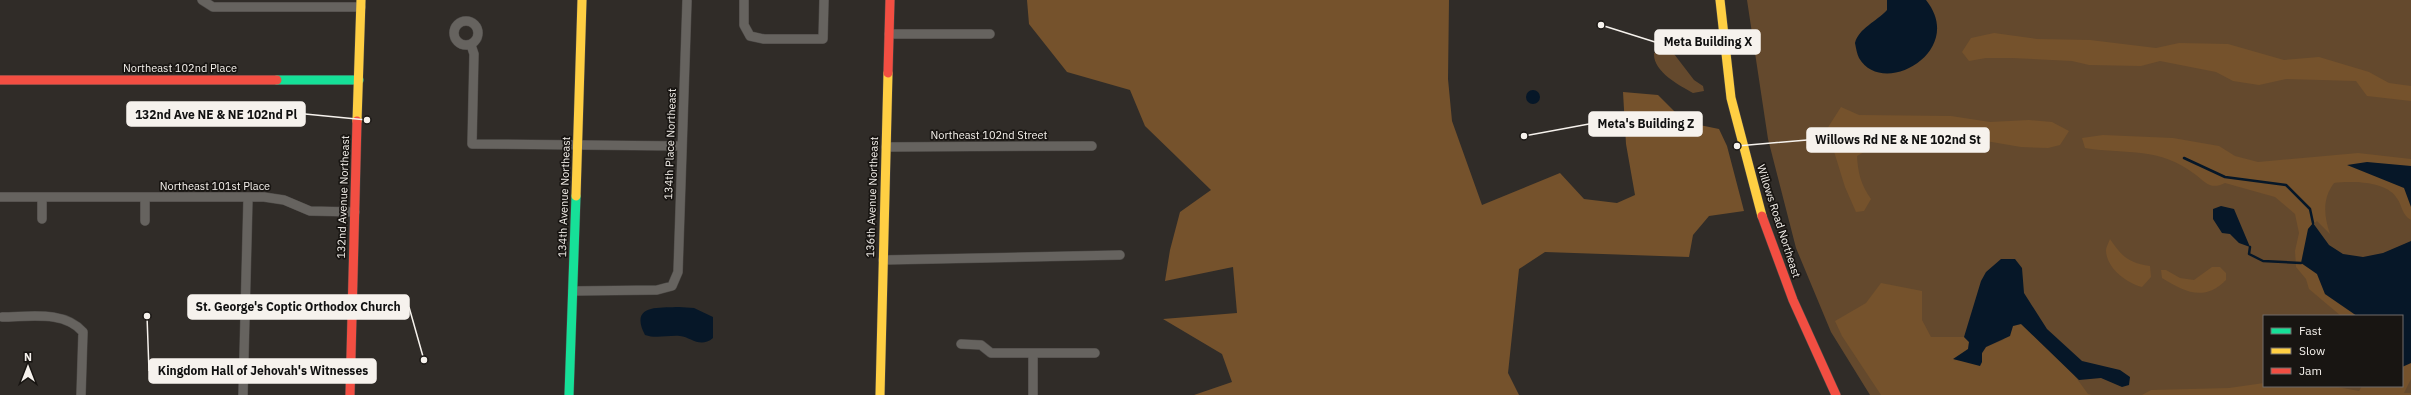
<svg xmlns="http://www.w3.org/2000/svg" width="2411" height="395" font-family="'IBM Plex Sans',sans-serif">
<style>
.green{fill:#64492d;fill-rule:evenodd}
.forest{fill:#75522c}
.water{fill:#061728}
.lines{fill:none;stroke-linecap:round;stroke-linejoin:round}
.stream{stroke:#061728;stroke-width:2.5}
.street-casing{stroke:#4c4946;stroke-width:10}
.fast-casing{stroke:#4c4946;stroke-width:10}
.slow-casing{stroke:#4c4946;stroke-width:10}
.jam-casing{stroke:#4c4946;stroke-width:10}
.street{stroke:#66635f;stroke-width:9}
.fast{stroke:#16e098;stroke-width:9}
.slow{stroke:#ffcf43;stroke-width:9}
.jam{stroke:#f24e42;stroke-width:9}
.labels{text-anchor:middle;stroke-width:3.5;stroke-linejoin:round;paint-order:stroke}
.street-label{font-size:11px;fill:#f6f2ed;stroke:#181512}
.leader{fill:none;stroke:#f6f2ed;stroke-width:1.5}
.callout-dot{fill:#f6f2ed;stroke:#181512;stroke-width:1.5}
.callout{fill:#f6f2ed;stroke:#f6f2ed;stroke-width:1.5}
.callout-label{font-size:12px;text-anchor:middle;font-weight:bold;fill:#111}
</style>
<rect width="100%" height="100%" fill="#302c28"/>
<!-- green -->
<path class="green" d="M 1747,0 L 2411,0 L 2411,395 L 1870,395 L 1831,332 L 1796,248 L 1768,139 ZM 2264,316 L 2402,316 L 2402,386 L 2264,386 Z
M 1662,49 L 1671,50 L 1694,80 L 1703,86 L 1704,91 L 1693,93 C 1679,85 1653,72 1654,53 Z"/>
<!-- forest -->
<path class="forest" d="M 1027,0 L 1449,0 L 1448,79 L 1452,121 L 1482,205 L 1560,173 L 1584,199 L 1617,203 L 1635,195 L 1626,144 L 1623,92 L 1658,95 L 1685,122 L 1719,129 L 1727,146 L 1744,211 L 1709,216 L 1693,235 L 1689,257 L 1545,252 L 1519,269 L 1508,373 L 1519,395 L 1194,395 L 1232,382 L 1222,354 L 1163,319 L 1237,313 L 1233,267 L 1165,281 L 1170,250 L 1180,212 L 1211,190 L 1145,126 L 1130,90 L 1067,72 L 1029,24 Z
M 1994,33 L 2037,39 L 2090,40 L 2156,48 L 2179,43 L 2228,44 L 2284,60 L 2319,57 L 2369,72 L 2389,83 L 2411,86 L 2411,101 L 2367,96 L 2356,81 L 2286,79 L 2259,85 L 2233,81 L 2216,72 L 2160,61 L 2141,66 L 2089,65 L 2072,61 L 2012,58 L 1986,58 L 1969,61 L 1962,52 L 1971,38 Z
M 1841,107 L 1859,115 L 1951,116 L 1990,122 L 2029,120 L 2052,122 L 2069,131 L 2060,145 L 2048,148 L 2021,147 L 1980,140 L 1927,149 L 1873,147 L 1857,156 C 1858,173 1861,185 1871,199 L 1864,211 L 1856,212 L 1845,187 L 1827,129 Z
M 2103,135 L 2173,138 L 2219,146 L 2235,156 L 2258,162 L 2358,153 L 2411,159 L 2411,220 C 2401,214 2403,206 2396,197 C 2385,181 2351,181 2334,183 C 2322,199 2324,216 2330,234 L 2317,221 L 2308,229 L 2307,266 L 2317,274 L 2325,294 L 2357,316 L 2341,316 L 2309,289 L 2306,279 L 2296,267 L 2295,251 L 2299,233 L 2295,214 L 2275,197 L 2225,183 C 2211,190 2206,183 2196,175 C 2158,146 2129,155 2085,148 L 2082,138 Z
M 2110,239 C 2122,257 2129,263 2150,266 L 2151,277 L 2142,287 C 2127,283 2107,269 2106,251 C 2106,247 2109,242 2110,239 Z
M 2212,267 L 2220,267 L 2226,273 L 2226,280 C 2204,302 2185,292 2162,278 L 2161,270 L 2166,270 L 2180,278 L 2194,280 Z
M 1881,283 L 1922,291 L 1922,320 L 1931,337 L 1964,337 L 1969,342 L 1968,349 L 1954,360 L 1982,362 L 1982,354 L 1986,347 L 2003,340 L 2013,326 L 2021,324 L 2072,372 L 2088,394 L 2092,395 L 1881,395 L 1842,336 L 1835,321 L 1866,303 Z
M 2411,363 L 2411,379 L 2404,393 L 2411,393 L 2411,395 L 2142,395 L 2151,390 L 2229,388 L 2264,383 L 2264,386 L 2332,386 L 2359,391 L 2362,386 L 2402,386 L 2402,367 Z"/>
<!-- water -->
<path class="water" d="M 1887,0 L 1926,0 C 1967,51 1883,99 1859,58 C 1857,54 1856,48 1855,43 C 1859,28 1876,22 1887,10 Z
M1526 97a7 7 0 1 1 14 0a7 7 0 1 1-14 0Z
M 2367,162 L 2411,166 L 2411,207 L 2404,188 L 2347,165 Z
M 2221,206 L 2234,209 L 2250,247 L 2239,243 L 2230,234 L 2222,233 L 2213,219 L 2213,209 Z
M 2313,223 L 2329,245 L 2343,254 L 2363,257 L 2383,253 L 2411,241 L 2411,363 L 2402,367 L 2402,316 L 2357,316 L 2325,294 L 2317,274 L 2301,263 L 2308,229 Z
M 2001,259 L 2015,259 L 2022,268 L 2024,293 L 2047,329 L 2082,361 L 2120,370 L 2130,377 L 2129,385 L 2122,387 L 2101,378 L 2079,380 L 2021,324 L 2013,326 L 2010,336 L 1986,347 L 1982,353 L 1982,362 L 1980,366 L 1953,359 L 1968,349 L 1969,342 L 1964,337 L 1981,281 L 1986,272 Z
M 679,307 L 694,308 L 713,317 L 713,338 C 700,349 691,337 680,336 C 668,335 656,339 645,335 C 629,304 659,308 679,307 Z"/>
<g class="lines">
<!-- stream -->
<path class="stream" d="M 2184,158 L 2225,177 L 2286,185 L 2310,209 L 2313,223
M 2250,247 L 2249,254 L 2263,261 L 2301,263"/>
<!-- street casing -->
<g class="street-casing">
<path id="street" d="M 202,0 L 213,7 L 361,7
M 744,0 L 744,25 L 750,36 L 764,39 L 823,39 L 824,0
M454 33a12 12 0 1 1 24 0a12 12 0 1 1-24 0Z
M 889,34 L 990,34
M 471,45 L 474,54 L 472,144 L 682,146
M 886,147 L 1092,146
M 0,197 L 264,197 L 284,200 L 310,211 L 355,212
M 42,197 L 42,219
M 145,221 L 145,198
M 883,260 L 1120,255
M 573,291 L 657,290 L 672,286 L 678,272 L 687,1
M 2,317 C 29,317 64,310 83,332 L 81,395
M 961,344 L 981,345 L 991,353 L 1095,353
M 1033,353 L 1033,395
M 243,395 L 248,199"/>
</g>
<!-- fast casing -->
<g class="fast-casing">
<path id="fast" d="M 277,80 L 359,80
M 569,395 L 576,196"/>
</g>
<!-- slow casing -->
<g class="slow-casing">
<path id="slow" d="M 1720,0 L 1731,98 L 1762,216
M 357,121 L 361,0
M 576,196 L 582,0
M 880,395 L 888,73"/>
</g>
<!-- jam casing -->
<g class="jam-casing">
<path id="jam" d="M 888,73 L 890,0
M 0,80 L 277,80
M 1762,216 L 1793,300 L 1836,395
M 350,395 L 357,121"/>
</g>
<!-- street -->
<use href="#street" class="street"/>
<!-- fast -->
<use href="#fast" class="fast"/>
<!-- slow -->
<use href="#slow" class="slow"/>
<!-- jam -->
<use href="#jam" class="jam"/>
</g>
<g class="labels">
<!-- street labels -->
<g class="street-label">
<text x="180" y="72">Northeast 102nd Place</text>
<text x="989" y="139">Northeast 102nd Street</text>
<text transform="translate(670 144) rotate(-88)" y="4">134th Place Northeast</text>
<text x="215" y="190">Northeast 101st Place</text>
<text transform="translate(343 197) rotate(-88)" y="4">132nd Avenue Northeast</text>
<text transform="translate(564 197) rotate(-88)" y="4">134th Avenue Northeast</text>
<text transform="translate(872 197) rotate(-88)" y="4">136th Avenue Northeast</text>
<text transform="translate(1779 221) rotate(72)" y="4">Willows Road Northeast</text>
</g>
</g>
<!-- callouts -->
<path class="leader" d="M1601 25L1655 42M367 120L305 114M1524 136L1589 124M1737 146L1807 140M424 360L409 307M147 316L149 371"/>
<g class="callout-dot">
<circle cx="1601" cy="25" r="4"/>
<circle cx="367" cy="120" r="4"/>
<circle cx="1524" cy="136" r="4"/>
<circle cx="1737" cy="146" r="4"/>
<circle cx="424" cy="360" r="4"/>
<circle cx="147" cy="316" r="4"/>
</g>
<g class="callout">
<rect x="1655" y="30" width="105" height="24" rx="4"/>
<rect x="127" y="102" width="178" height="24" rx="4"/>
<rect x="1589" y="112" width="113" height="24" rx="4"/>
<rect x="1807" y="128" width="182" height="24" rx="4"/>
<rect x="188" y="295" width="221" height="24" rx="4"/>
<rect x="149" y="359" width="227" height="24" rx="4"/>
</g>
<g class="callout-label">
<text x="1708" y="46">Meta Building X</text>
<text x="216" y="119">132nd Ave NE &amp; NE 102nd Pl</text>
<text x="1646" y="128">Meta's Building Z</text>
<text x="1898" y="144">Willows Rd NE &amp; NE 102nd St</text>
<text x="298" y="311">St. George's Coptic Orthodox Church</text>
<text x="263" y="375">Kingdom Hall of Jehovah's Witnesses</text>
</g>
<!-- legend -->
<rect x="2263" y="315" width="140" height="72" fill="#181512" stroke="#716d6a"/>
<rect x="2271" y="328" width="20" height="6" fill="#16e098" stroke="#716d6a"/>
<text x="2299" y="335" font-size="12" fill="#f6f2ed">Fast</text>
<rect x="2271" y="348" width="20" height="6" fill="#ffcf43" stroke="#716d6a"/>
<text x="2299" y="355" font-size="12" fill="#f6f2ed">Slow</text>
<rect x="2271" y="368" width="20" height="6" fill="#f24e42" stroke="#716d6a"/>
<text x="2299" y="375" font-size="12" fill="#f6f2ed">Jam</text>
<!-- north arrow -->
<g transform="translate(28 367)" stroke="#181512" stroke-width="3" paint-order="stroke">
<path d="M0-3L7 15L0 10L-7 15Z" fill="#f6f2ed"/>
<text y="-6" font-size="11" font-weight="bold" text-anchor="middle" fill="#f6f2ed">N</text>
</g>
</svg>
